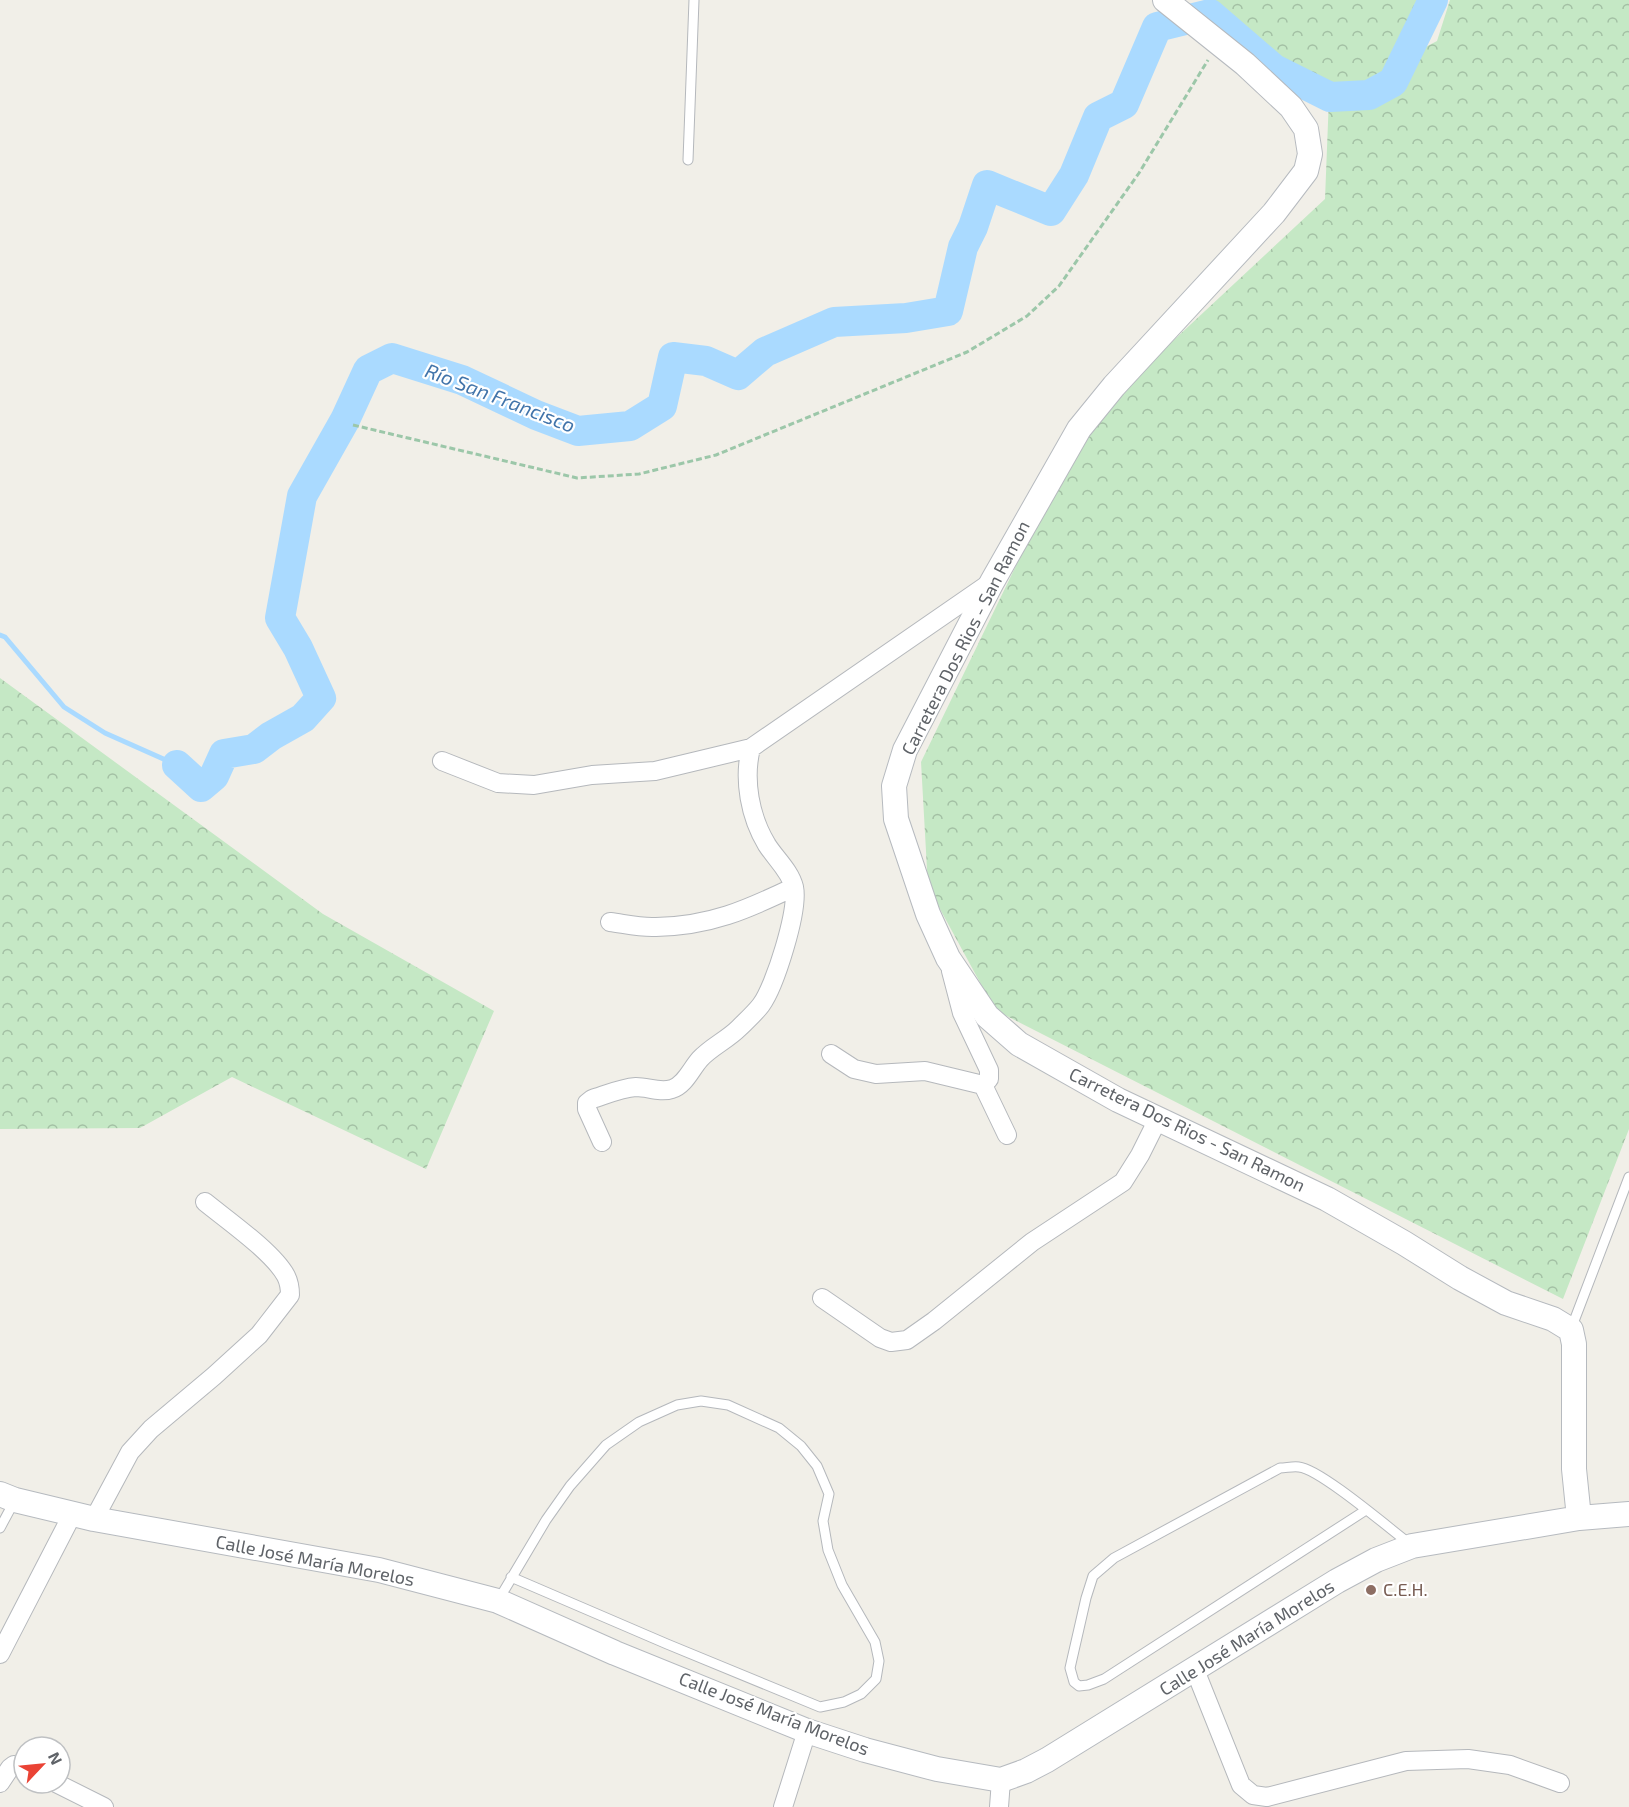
<svg xmlns="http://www.w3.org/2000/svg" width="1629" height="1807" font-family="'Exo 2',sans-serif">
<style>
.forest{fill:url(#forest-crowns)}
.lines{fill:none;stroke-linecap:round;stroke-linejoin:round}
.stream{stroke:#aadaff;stroke-width:5}
.river{stroke:#aadaff;stroke-width:30}
.lane-casing{stroke:#b5b8bc;stroke-width:11}
.street-casing{stroke:#b5b8bc;stroke-width:20}
.secondary-casing{stroke:#b6babf;stroke-width:26}
.path{stroke:#9cc7a9;stroke-width:3;stroke-dasharray:6 3;stroke-linecap:butt}
.lane{stroke:#fff;stroke-width:9}
.street{stroke:#fff;stroke-width:18}
.secondary{stroke:#fff;stroke-width:24}
.education-dot{fill:#8d6e63;stroke:#fff;stroke-width:2}
.labels{text-anchor:middle;stroke-width:4.5;stroke-linejoin:round;paint-order:stroke}
.street-label{font-size:18px;fill:#5f6368;stroke:#fff}
.education-label{font-size:18px;fill:#785e54;stroke:#fff;text-anchor:start}
.water-label{font-size:20px;font-style:italic;fill:#4174aa;stroke:#fff}
</style>
<defs>
<pattern id="forest-crowns" width="20" height="18" patternUnits="userSpaceOnUse" patternTransform="scale(1.5)"><rect width="20" height="18" fill="#c5e8c5"/><path d="M2 6a3 3 0 1 1 6 0M12 15a3 3 0 1 1 6 0" fill="none" stroke="#a3c0a4"/></pattern>
</defs>
<rect width="100%" height="100%" fill="#f1efe8"/>
<!-- forest -->
<path class="forest" d="M 1213,0 L 1417,0 L 1389,66 L 1437,41 L 1450,0 L 1629,0 L 1629,1129 L 1563,1299 L 995,1010 L 928,887 L 921,762 L 1085,423 L 1325,199 L 1329,97 Z
M 0,678 L 323,914 L 494,1011 L 426,1169 L 232,1077 L 140,1128 L 0,1129 Z"/>
<g class="lines">
<!-- stream -->
<path class="stream" d="M 0,635 L 5,637 L 64,707 L 105,733 L 177,765"/>
<!-- river -->
<path class="river" d="M 177,765 L 201,787 L 214,776 L 224,754 L 254,749 L 271,736 L 303,718 L 321,698 L 298,648 L 280,618 L 302,496 L 345,420 L 368,370 L 392,358 L 462,380 L 536,415 L 578,431 L 630,426 L 662,406 L 673,357 L 706,361 L 738,375 L 765,352 L 834,322 L 906,318 L 948,311 L 963,247 L 973,227 L 987,185 L 1051,211 L 1074,175 L 1098,117 L 1124,104 L 1157,27 L 1210,14 L 1274,69 L 1330,97 L 1369,95 L 1393,82 L 1433,0"/>
<!-- lane casing -->
<g class="lane-casing">
<path id="lane" d="M 688,160 L 694,0
M 1571,1329 L 1629,1177
M 1366,1510 L 1104,1679 L 1088,1685 L 1079,1686 L 1074,1682 L 1070,1668 L 1086,1598 L 1093,1576 L 1114,1558 L 1280,1468 C 1286,1468 1293,1466 1299,1467 C 1320,1469 1390,1529 1410,1544
M 0,1528 L 15,1500
M 499,1599 L 546,1520 L 570,1486 L 606,1445 L 639,1422 L 677,1405 L 701,1401 L 728,1405 L 779,1428 L 801,1446 L 817,1466 L 829,1494 L 823,1521 L 828,1550 L 842,1585 L 875,1642 L 879,1661 L 876,1679 L 861,1694 L 844,1702 L 820,1707 L 667,1644 L 511,1577"/>
</g>
<!-- street casing -->
<g class="street-casing">
<path id="street" d="M 442,761 L 498,783 L 534,785 L 592,775 L 655,771 L 751,748 L 990,583
M 610,922 C 625,924 641,928 656,927 C 710,926 746,910 794,887
M 951,971 L 962,1013 L 989,1070 L 989,1079 L 983,1085
M 831,1054 L 854,1069 L 876,1074 L 925,1071 L 983,1085
M 983,1085 L 1007,1135
M 602,1142 L 587,1109 L 587,1103 L 592,1099 C 605,1095 621,1088 636,1087 C 648,1087 660,1093 672,1089 C 685,1085 691,1069 700,1059 C 711,1047 727,1040 739,1028 C 746,1021 755,1013 761,1005 C 775,986 799,910 794,887 C 790,871 776,859 767,845 C 750,817 743,780 751,748
M 822,1298 L 880,1338 L 891,1342 L 907,1340 L 934,1321 L 1032,1242 L 1123,1182 L 1140,1155 L 1158,1119
M 94,1519 L 130,1452 L 151,1429 L 214,1376 L 259,1335 L 290,1295 C 290,1288 289,1282 286,1276 C 273,1252 227,1220 205,1202
M 0,1654 L 73,1513
M 1195,1670 L 1241,1785 L 1253,1795 L 1267,1797 L 1406,1761 L 1468,1759 L 1510,1765 L 1560,1783
M 0,1783 L 10,1768 L 14,1765 L 24,1767
M 56,1783 L 104,1807
M 783,1807 L 807,1731
M 999,1807 L 1001,1780"/>
</g>
<!-- secondary casing -->
<g class="secondary-casing">
<path id="secondary" d="M 1165,0 L 1245,64 L 1291,107 L 1306,129 L 1310,154 L 1306,171 L 1274,213 L 1114,386 L 1079,429 L 992,582 L 905,750 L 894,786 L 896,819 L 928,914 L 948,958 L 987,1016 L 1019,1044 L 1118,1100 L 1327,1199 L 1404,1243 L 1460,1278 L 1506,1303 L 1553,1319 L 1571,1330 L 1574,1344 L 1574,1469 L 1579,1518
M 0,1494 L 15,1500 L 94,1519 L 379,1570 L 498,1601 L 615,1653 L 807,1731 L 865,1750 L 937,1769 L 1001,1780 L 1026,1771 L 1047,1760 L 1337,1581 L 1376,1560 L 1412,1546 L 1579,1518 L 1629,1514"/>
</g>
<!-- path -->
<path class="path" d="M 353,425 L 577,478 L 639,474 L 716,455 L 967,352 L 1027,316 L 1059,286 L 1139,173 L 1208,60"/>
<!-- lane -->
<use href="#lane" class="lane"/>
<!-- street -->
<use href="#street" class="street"/>
<!-- secondary -->
<use href="#secondary" class="secondary"/>
</g>
<!-- markers -->
<circle class="education-dot" cx="1371" cy="1590" r="6"/>
<g class="labels">
<!-- street labels -->
<g class="street-label">
<text transform="translate(966 638) rotate(-63)" y="6">Carretera Dos Rios - San Ramon</text>
<text transform="translate(1187 1130) rotate(26)" y="6">Carretera Dos Rios - San Ramon</text>
<text transform="translate(315 1561) rotate(11)" y="6">Calle José María Morelos</text>
<text transform="translate(1247 1638) rotate(-32)" y="6">Calle José María Morelos</text>
<text transform="translate(774 1714) rotate(21)" y="6">Calle José María Morelos</text>
</g>
<!-- education labels -->
<g class="education-label">
<text x="1383" y="1596">C.E.H.</text>
</g>
<!-- water labels -->
<g class="water-label">
<text transform="translate(500 398) rotate(21)" y="7">Río San Francisco</text>
</g>
</g>
<!-- north arrow -->
<g transform="translate(42 1765) rotate(64)"><circle r="28" fill="#ffffff" stroke="#bfc1c3" stroke-width="1.5"/>
<path d="M0-4.5L10 22L0 15L-10 22Z" fill="#ea4335"/>
<text y="-9" font-size="16" font-weight="bold" text-anchor="middle" fill="#5f6368">N</text>
</g>
</svg>
